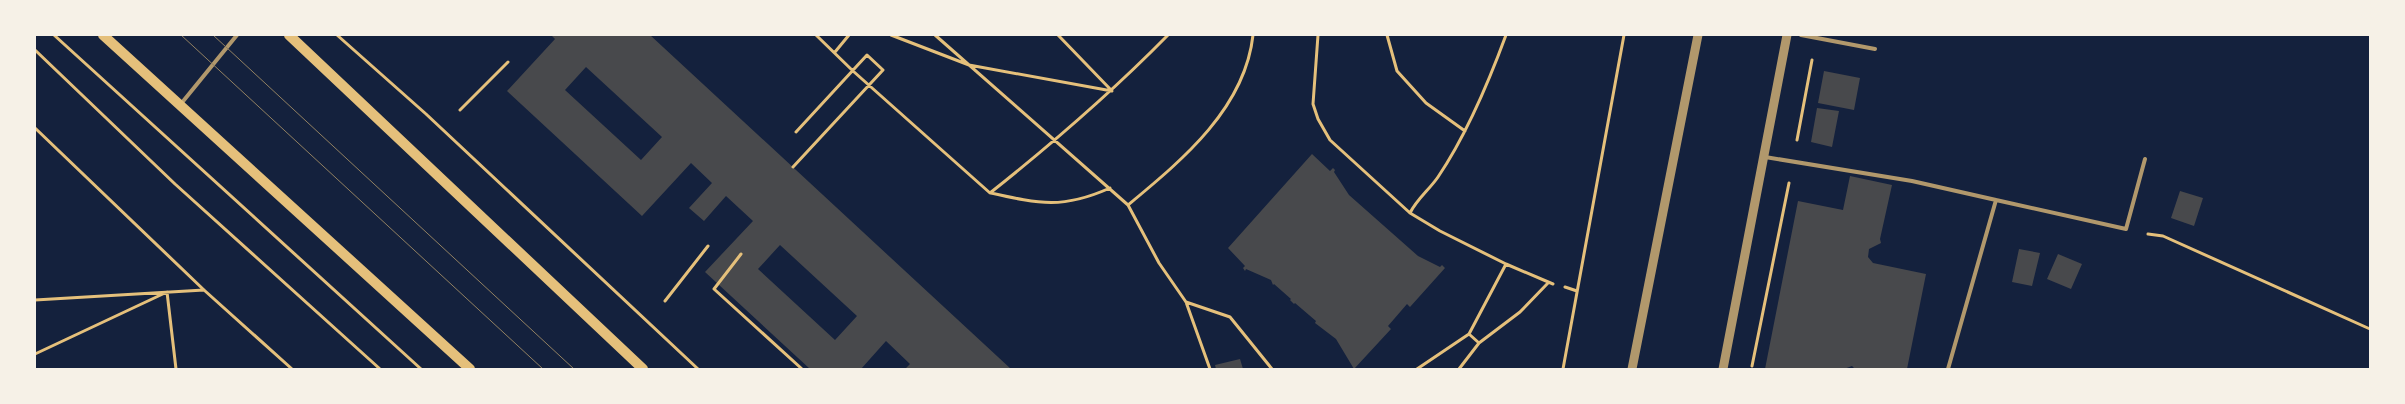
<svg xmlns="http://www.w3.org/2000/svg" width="2405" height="404" font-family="Rubik,sans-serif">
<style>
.building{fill:#48494c;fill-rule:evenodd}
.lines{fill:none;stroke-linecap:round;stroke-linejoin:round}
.path{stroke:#e5c07b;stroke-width:3}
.service{stroke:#b1986c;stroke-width:4}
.tertiary{stroke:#b1986c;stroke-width:9}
.secondary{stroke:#e5c07b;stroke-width:10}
.tram{stroke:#918062;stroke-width:1}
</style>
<rect width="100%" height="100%" fill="#14213d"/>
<!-- building -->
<path class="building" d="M 551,35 L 650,35 L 1011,369 L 905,369 L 910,364 L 886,341 L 861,369 L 810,369 L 705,272 L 753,221 L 726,196 L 704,221 L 689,208 L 712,183 L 691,163 L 642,216 L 507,91 L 555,39 ZM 586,67 L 662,137 L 641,160 L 565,90 ZM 780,245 L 857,316 L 835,340 L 758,269 Z
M 1824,71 L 1860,78 L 1854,110 L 1818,103 Z
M 1817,108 L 1839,111 L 1832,147 L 1811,142 Z
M 1312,154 L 1330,171 L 1333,168 L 1335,170 L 1334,172 L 1349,195 L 1418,256 L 1440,267 L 1442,265 L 1445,268 L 1410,307 L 1407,304 L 1388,326 L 1391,329 L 1354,369 L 1336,339 L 1315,323 L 1316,321 L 1295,303 L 1294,304 L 1290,300 L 1291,299 L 1274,284 L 1273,285 L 1271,280 L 1246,269 L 1245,271 L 1243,268 L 1245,266 L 1228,248 Z
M 1850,176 L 1892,185 L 1880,239 L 1881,243 L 1869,249 L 1868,257 L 1873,263 L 1926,274 L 1907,369 L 1855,369 L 1852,366 L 1844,369 L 1765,369 L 1798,201 L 1843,210 Z
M 2180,191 L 2203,198 L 2194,226 L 2171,218 Z
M 2019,249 L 2040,253 L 2032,286 L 2012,282 Z
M 2058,254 L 2082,264 L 2071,289 L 2047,279 Z
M 1240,359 L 1243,369 L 1216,369 L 1215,365 Z"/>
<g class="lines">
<!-- path -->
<path class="path" d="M 54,35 L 421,369
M 337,35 L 426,114 L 698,369
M 816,35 L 853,71 L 990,193 C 1053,143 1112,92 1168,35
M 891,35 L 969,65 L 1112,91 L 1058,35
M 935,35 L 1128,205 L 1159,263 L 1186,302 L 1210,369
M 1318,35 L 1313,104 L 1318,119 L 1330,140 L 1410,213 L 1440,231 L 1506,264 L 1553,284
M 1387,35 L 1397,71 L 1426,103 L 1465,131
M 35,50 L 175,184 L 380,369
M 835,52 L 849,35
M 460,110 L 508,62
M 35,128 L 204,290 L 292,369
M 1797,140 L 1812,60
M 793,167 L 883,70 L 867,55 L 796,132
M 991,193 C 1040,204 1063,209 1110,188
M 1128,205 C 1181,161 1245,109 1253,35
M 1410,213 C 1417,199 1429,190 1438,177 C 1467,134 1488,84 1506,35
M 2148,234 L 2163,236 L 2370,329
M 741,254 L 714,289 L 802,369
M 1565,287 L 1577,291
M 35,300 L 204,290
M 665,301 L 708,246
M 1186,302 L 1230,317 L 1272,369
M 1469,334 L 1479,343
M 35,354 L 167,292 L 176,369
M 1752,366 L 1789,183
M 1417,369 L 1469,334 L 1506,264
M 1459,369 L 1479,343 L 1520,312 L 1548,283
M 1563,369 L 1624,35"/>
<!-- service -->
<path class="service" d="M 1801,35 L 1875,49
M 180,105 L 237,35
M 1765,157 L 1912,181 L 1996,200
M 1948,369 L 1996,200 L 2126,229 L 2145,159"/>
<!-- tertiary -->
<path class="tertiary" d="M 1632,369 L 1698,35
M 1723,369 L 1787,35"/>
<!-- secondary -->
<path class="secondary" d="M 103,35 L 470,369
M 289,35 L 643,369"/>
<!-- tram -->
<path class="tram" d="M 181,35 L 543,369
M 213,35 L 574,369"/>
</g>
<!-- border -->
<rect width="2405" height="404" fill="none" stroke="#f6f1e7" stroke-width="72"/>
</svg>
